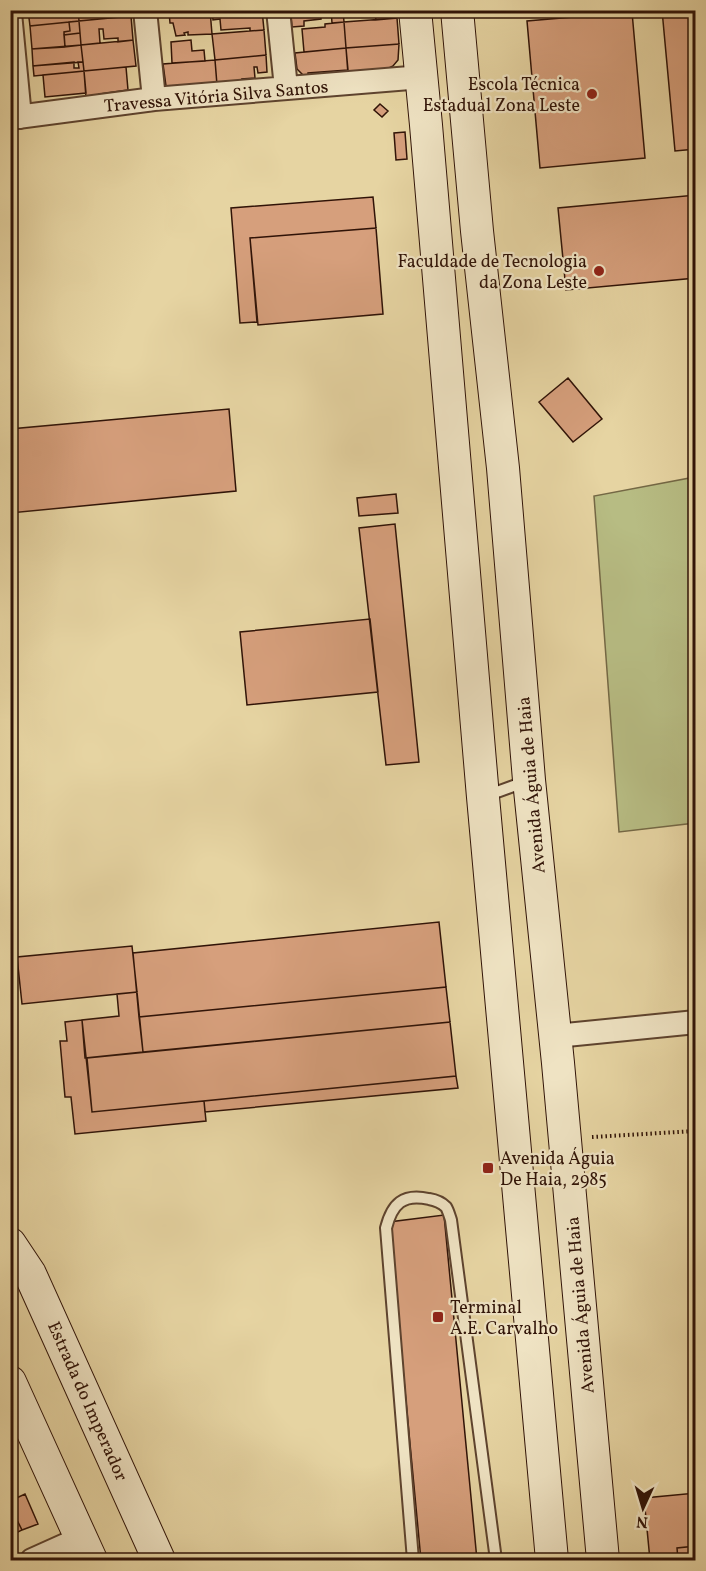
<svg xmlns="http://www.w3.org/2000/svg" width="706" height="1571" font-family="Vollkorn,serif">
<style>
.green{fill:#b7bc83;stroke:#746845;stroke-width:1.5}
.building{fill:#d69f7c;stroke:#301307;stroke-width:1.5}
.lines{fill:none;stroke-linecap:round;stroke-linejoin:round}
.service-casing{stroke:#5e432e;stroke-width:14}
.minor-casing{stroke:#5e432e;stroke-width:26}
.secondary-casing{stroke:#301307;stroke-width:34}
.path{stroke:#301307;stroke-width:4;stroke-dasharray:1.5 3;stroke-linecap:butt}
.service{stroke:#efe3c3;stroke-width:10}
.minor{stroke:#efe3c3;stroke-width:22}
.secondary{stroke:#efe3c3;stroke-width:32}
.poi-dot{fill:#8f2418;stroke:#efe3c3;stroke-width:2}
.labels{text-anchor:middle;stroke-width:4.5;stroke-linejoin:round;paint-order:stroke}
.poi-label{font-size:18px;fill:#301307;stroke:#efe3c3;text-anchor:end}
.street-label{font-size:18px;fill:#301307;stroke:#efe3c3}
</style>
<rect width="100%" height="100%" fill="#e6d4a2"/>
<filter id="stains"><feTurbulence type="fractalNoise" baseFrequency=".00333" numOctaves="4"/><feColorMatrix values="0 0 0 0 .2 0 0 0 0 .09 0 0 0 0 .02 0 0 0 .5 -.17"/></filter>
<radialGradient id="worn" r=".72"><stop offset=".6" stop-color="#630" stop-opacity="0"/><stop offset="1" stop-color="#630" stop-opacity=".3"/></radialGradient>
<!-- green -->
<path class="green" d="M 695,477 L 695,823 L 619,832 L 594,496 Z"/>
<!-- building -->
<path class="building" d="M 28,10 L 78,10 L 79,21 L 30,26 Z
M 78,10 L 131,10 L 131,16 L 79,21 Z
M 189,10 L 210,10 L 212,34 L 188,35 L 188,32 L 184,33 L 185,35 L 176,36 L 173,23 L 170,23 L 169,12 Z
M 212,10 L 262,10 L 264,30 L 250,31 L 250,28 L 221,30 L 220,19 L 213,20 Z
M 300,10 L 320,10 L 321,19 L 304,21 L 304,26 L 292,27 L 291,15 L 295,15 L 295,12 Z
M 331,10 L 343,10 L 344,22 L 332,23 Z
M 356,10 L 396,10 L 397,18 L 376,20 L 375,15 L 356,17 Z
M 662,10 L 692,10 L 696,50 L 696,149 L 675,151 Z
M 632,12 L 645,158 L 540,168 L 527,21 Z
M 131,16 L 133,40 L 118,42 L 118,38 L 104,39 L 103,29 L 99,29 L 100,43 L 81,45 L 79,21 Z
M 397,18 L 399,44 L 346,48 L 344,22 Z
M 79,21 L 80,33 L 64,35 L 64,32 L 70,31 L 69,22 Z
M 69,22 L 70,31 L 64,32 L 65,47 L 32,49 L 30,26 Z
M 344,22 L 346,48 L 304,52 L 302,29 L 325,27 L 325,24 Z
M 264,30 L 266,55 L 215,60 L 212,34 Z
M 80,33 L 81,45 L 65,47 L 64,35 Z
M 133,40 L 136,66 L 84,71 L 81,45 Z
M 191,40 L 192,51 L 204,50 L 205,61 L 172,63 L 171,42 Z
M 399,44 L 398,60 L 393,66 L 385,70 L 348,74 L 346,48 Z
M 81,45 L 83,62 L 33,66 L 32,49 Z
M 346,48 L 348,70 L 308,73 L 308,77 L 304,76 L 297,69 L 295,53 Z
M 266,55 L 267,72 L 258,73 L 257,67 L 254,67 L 255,78 L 242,79 L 243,83 L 217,85 L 215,60 Z
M 215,60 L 217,85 L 174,89 L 166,86 L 163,64 Z
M 74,62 L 74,68 L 79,68 L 78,62 L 83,62 L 84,71 L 34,76 L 33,66 Z
M 126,67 L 128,90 L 99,94 L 100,97 L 86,98 L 84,71 Z
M 84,71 L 86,93 L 45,97 L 43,75 Z
M 380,104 L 388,111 L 382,117 L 374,110 Z
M 405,132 L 407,159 L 396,160 L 394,133 Z
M 696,195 L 696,278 L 566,290 L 558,208 Z
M 373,197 L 376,228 L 250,238 L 257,322 L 240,323 L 231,208 Z
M 376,228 L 383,314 L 258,325 L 250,238 Z
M 568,378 L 602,419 L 573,442 L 539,402 Z
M 229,409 L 236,491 L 10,513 L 10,490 L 14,490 L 10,429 Z
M 396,494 L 398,513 L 359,516 L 357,498 Z
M 395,524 L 419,762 L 386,765 L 359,528 Z
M 370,619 L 378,692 L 247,705 L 240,632 Z
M 439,922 L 446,987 L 139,1017 L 133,953 Z
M 132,946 L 137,992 L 22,1004 L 17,957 Z
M 446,987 L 450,1022 L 143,1052 L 139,1017 Z
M 10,989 L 14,1031 L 10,1031 Z
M 137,992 L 143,1052 L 85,1058 L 82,1020 L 119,1016 L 117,994 Z
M 82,1020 L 92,1112 L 204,1101 L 206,1121 L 75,1134 L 71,1097 L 65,1097 L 60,1041 L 67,1041 L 65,1022 Z
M 450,1022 L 456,1076 L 92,1112 L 87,1058 Z
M 456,1076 L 458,1088 L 205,1112 L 204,1101 Z
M 444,1215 L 477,1560 L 421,1560 L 389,1222 Z
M 696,1493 L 696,1546 L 677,1548 L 678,1560 L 650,1560 L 644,1498 Z
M 25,1494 L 38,1524 L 22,1530 L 10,1506 L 10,1501 Z
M 10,1506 L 22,1530 L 10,1536 Z
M 696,1546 L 696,1560 L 678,1560 L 677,1548 Z"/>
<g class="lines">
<!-- service casing -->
<g class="service-casing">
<path id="service" d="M 486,796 L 527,781
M 413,1560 L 386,1228 C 392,1204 403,1193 429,1199 C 435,1200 442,1203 446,1207 C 448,1210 450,1217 451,1220 L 496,1560"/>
</g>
<!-- minor casing -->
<g class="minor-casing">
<path id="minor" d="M 145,10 L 154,99
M 278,10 L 286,88
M 10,13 L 20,117
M 10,118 L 154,99 L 422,77
M 556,1036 L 696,1022
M 32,1560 L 81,1538"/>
</g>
<!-- secondary casing -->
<g class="secondary-casing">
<path id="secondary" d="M 415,10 L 426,125 L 483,797 L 552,1560
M 457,10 L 477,231 L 503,468 L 529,780 L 558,1063 L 603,1560
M 10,1244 L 30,1274 L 159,1560
M 10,1382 L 91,1560"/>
</g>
<!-- path -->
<path class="path" d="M 592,1137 L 696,1131"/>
<!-- service -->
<use href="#service" class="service"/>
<!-- minor -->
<use href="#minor" class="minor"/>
<!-- secondary -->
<use href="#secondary" class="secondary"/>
</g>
<!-- markers -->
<g class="poi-dot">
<circle cx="592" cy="94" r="6"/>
<circle cx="599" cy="271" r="6"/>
<rect x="482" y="1162" width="12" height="12" rx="3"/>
<rect x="432" y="1311" width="12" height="12" rx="3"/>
</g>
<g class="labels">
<!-- poi labels -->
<g class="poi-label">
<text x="580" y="90">Escola Técnica<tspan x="580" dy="21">Estadual Zona Leste</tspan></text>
<text x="587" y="267">Faculdade de Tecnologia<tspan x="587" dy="21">da Zona Leste</tspan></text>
<text x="500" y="1164" text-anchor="start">Avenida Águia<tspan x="500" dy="21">De Haia, 2985</tspan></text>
<text x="450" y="1313" text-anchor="start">Terminal<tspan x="450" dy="21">A.E. Carvalho</tspan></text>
</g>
<!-- street labels -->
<g class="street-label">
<text transform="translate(216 96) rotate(-5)" y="6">Travessa Vitória Silva Santos</text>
<text transform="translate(531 785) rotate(-95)" y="6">Avenida Águia de Haia</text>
<text transform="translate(580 1305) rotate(-95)" y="6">Avenida Águia de Haia</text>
<text transform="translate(88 1401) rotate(66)" y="6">Estrada do Imperador</text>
</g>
</g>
<!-- margin -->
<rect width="706" height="1571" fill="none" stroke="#e6d4a2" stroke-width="36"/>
<rect x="12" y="12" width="682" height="1547" fill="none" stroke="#301307" stroke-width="3"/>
<rect x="18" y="18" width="670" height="1535" fill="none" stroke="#301307" stroke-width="1.5"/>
<!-- north arrow -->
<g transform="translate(643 1508) rotate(184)" stroke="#efe3c3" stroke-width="4.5" paint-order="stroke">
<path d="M0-4.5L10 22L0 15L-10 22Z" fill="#301307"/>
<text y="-9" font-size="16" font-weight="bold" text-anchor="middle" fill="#301307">N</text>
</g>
<rect width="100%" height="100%" filter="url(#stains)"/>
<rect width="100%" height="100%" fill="url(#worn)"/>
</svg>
